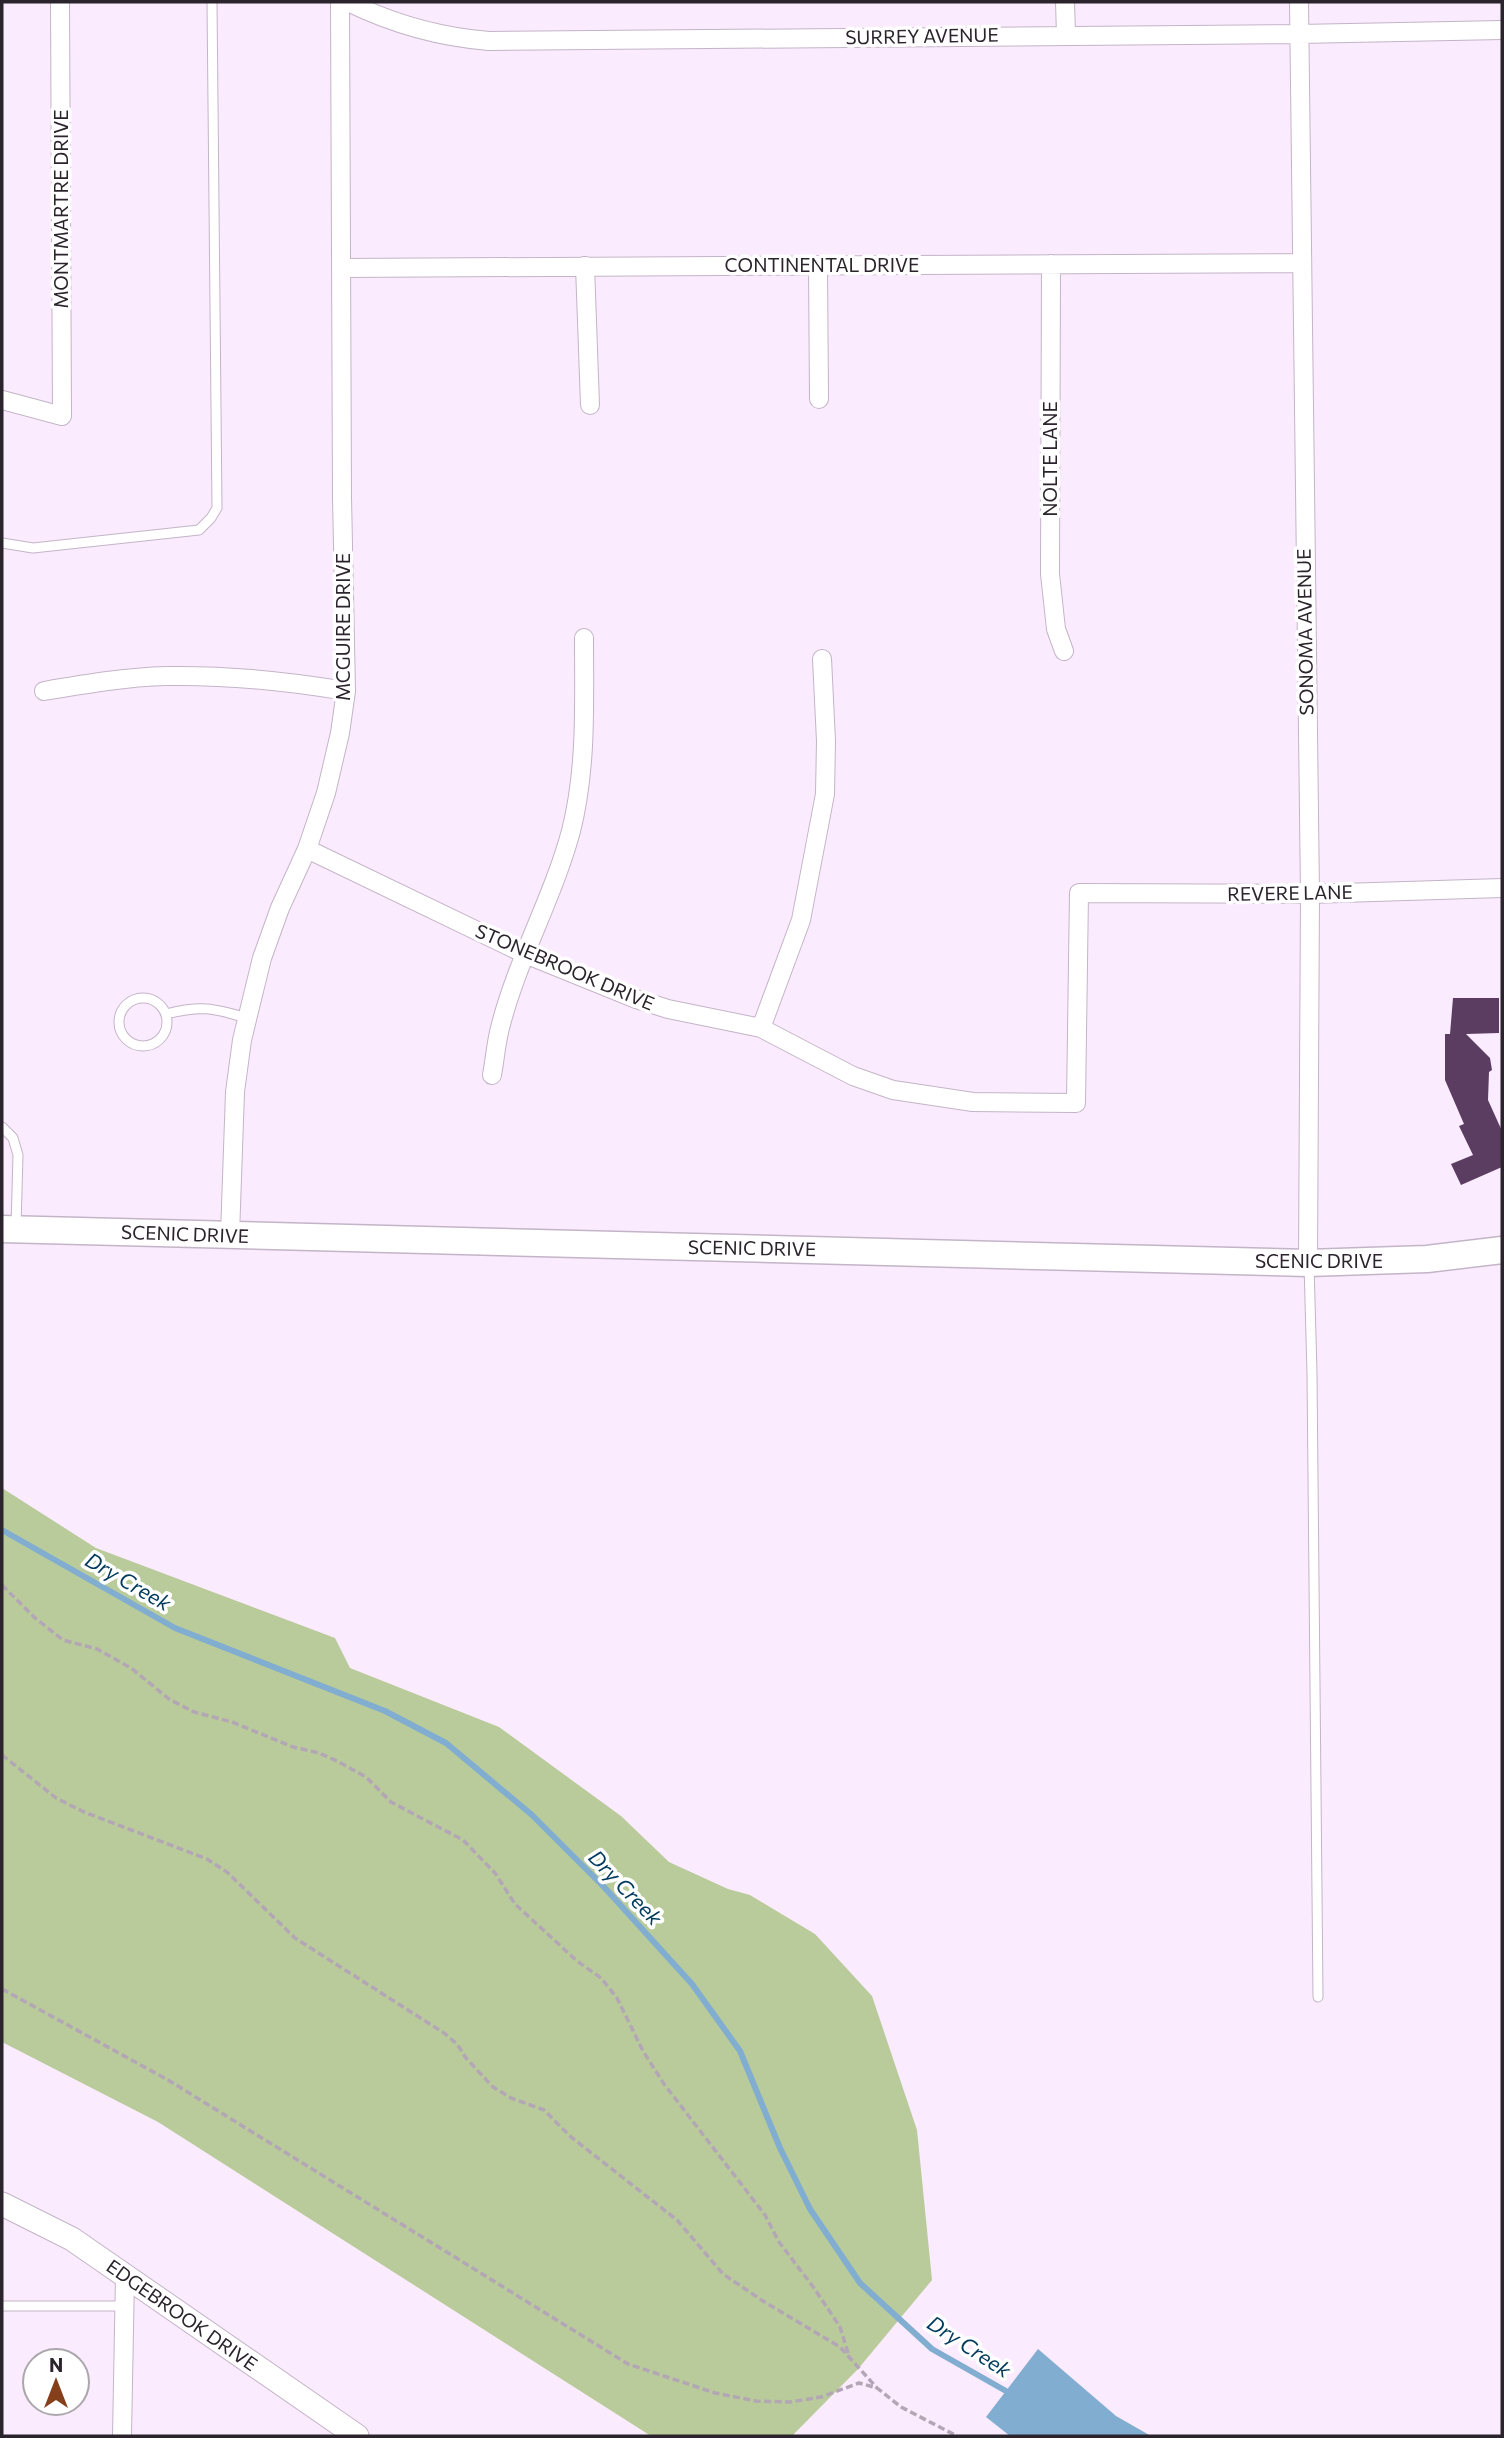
<svg xmlns="http://www.w3.org/2000/svg" width="1504" height="2438" font-family="Commissioner,sans-serif">
<style>
.green{fill:#b9cb9b}
.water{fill:#81add1}
.lines{fill:none;stroke-linecap:round;stroke-linejoin:round}
.stream{stroke:#81add1;stroke-width:6}
.building{fill:#5b3d61}
.service-casing{stroke:#c4b4c7;stroke-width:11}
.minor-casing{stroke:#c4b4c7;stroke-width:20}
.tertiary-casing{stroke:#c4b4c7;stroke-width:25}
.secondary-casing{stroke:#c4b4c7;stroke-width:29}
.path{stroke:#b3a6b5;stroke-width:3.5;stroke-dasharray:7 3.5;stroke-linecap:butt}
.service{stroke:#fff;stroke-width:9}
.minor{stroke:#fff;stroke-width:18}
.tertiary{stroke:#fff;stroke-width:23}
.secondary{stroke:#fff;stroke-width:26}
.labels{text-anchor:middle;stroke-width:7;stroke-linejoin:round;paint-order:stroke}
.street-label{font-size:19px;fill:#2b242c;stroke:#fff}
.water-label{font-size:21px;font-style:italic;fill:#013a5c;stroke:#fff}
</style>
<rect width="100%" height="100%" fill="#fbebfe"/>
<!-- green -->
<path class="green" d="M 2,1488 L 96,1548 L 335,1638 L 350,1668 L 499,1727 L 621,1816 L 669,1862 L 728,1889 L 750,1895 L 815,1934 L 872,1996 L 917,2130 L 932,2280 L 858,2369 L 792,2436 L 651,2436 L 158,2122 L 2,2042 Z"/>
<!-- water -->
<path class="water" d="M 1038,2349 L 1116,2416 L 1151,2436 L 1010,2436 L 986,2417 Z"/>
<g class="lines">
<!-- stream -->
<path class="stream" d="M 2,1530 L 175,1628 L 385,1711 L 446,1743 L 532,1815 L 604,1887 L 692,1984 L 740,2051 L 780,2148 L 810,2209 L 860,2283 L 932,2349 L 1013,2395"/>
</g>
<!-- building -->
<path class="building" d="M 1453,998 L 1499,998 L 1499,1033 L 1466,1034 L 1490,1058 L 1492,1070 L 1489,1072 L 1488,1100 L 1502,1131 L 1502,1167 L 1461,1185 L 1451,1164 L 1473,1155 L 1459,1126 L 1464,1124 L 1445,1080 L 1445,1034 L 1450,1034 Z"/>
<g class="lines">
<!-- service casing -->
<g class="service-casing">
<path id="service" d="M 2,543 L 33,548 L 199,530 L 211,518 L 217,508 L 212,2
M119 1022a24 24 0 1 1 48 0a24 24 0 1 1-48 0Z
M 166,1014 C 201,1005 213,1008 247,1018
M 2,1127 L 13,1138 L 18,1155 L 16,1227
M 1309,1264 L 1312,1373 L 1318,1997
M 2,2306 L 125,2306"/>
</g>
<!-- minor casing -->
<g class="minor-casing">
<path id="minor" d="M 348,2 C 393,24 438,37 489,41 L 1299,34 L 1502,30
M 1065,2 L 1066,35
M 1299,2 L 1310,894 L 1308,1263
M 1051,264 L 1050,574 L 1056,629 L 1064,651
M 818,265 L 819,399
M 585,266 L 590,405
M 342,268 L 1301,263
M 2,400 L 62,416 L 60,2
M 44,691 C 85,684 126,677 167,676 C 228,675 286,681 346,691
M 307,849 L 525,954 L 636,999 L 668,1009 L 761,1028 L 853,1076 L 893,1090 L 973,1102 L 1076,1103 L 1079,893 L 1310,894 L 1502,888
M 761,1028 L 801,920 L 825,794 L 826,741 L 822,659
M 492,1075 C 495,1059 496,1043 500,1028 C 517,960 553,898 571,831 C 587,768 584,702 584,638
M 230,1235 L 235,1092 L 242,1040 L 262,958 L 280,908 L 307,849 L 326,793 L 340,733 L 346,691 L 342,497 L 340,2
M 122,2436 L 125,2276"/>
</g>
<!-- tertiary casing -->
<g class="tertiary-casing">
<path id="tertiary" d="M 2,2204 L 72,2239 L 357,2436"/>
</g>
<!-- secondary casing -->
<g class="secondary-casing">
<path id="secondary" d="M 2,1229 L 1308,1263 L 1427,1259 L 1502,1250"/>
</g>
<!-- path -->
<path class="path" d="M 2,1585 L 35,1618 L 63,1640 L 97,1649 L 131,1668 L 169,1699 L 194,1712 L 232,1722 L 293,1747 L 319,1753 L 337,1761 L 366,1777 L 391,1802 L 463,1840 L 495,1873 L 515,1904 L 577,1961 L 601,1978 L 617,1998 L 643,2051 L 664,2084 L 765,2215 L 779,2242 L 814,2288 L 840,2327 L 849,2356
M 2,1755 L 56,1798 L 84,1812 L 207,1859 L 227,1872 L 295,1938 L 444,2033 L 457,2044 L 466,2058 L 493,2087 L 511,2098 L 544,2110 L 571,2137 L 677,2220 L 723,2274 L 763,2301 L 840,2347 L 877,2388
M 2,1989 L 168,2080 L 628,2364 L 715,2393 L 756,2401 L 790,2402 L 821,2397 L 859,2383 L 877,2388 L 901,2407 L 957,2436"/>
<!-- service -->
<use href="#service" class="service"/>
<!-- minor -->
<use href="#minor" class="minor"/>
<!-- tertiary -->
<use href="#tertiary" class="tertiary"/>
<!-- secondary -->
<use href="#secondary" class="secondary"/>
</g>
<g class="labels">
<!-- street labels -->
<g class="street-label">
<text transform="translate(922 36) rotate(-1)" y="7">SURREY AVENUE</text>
<text transform="translate(61 209) rotate(-90)" y="7">MONTMARTRE DRIVE</text>
<text x="822" y="272">CONTINENTAL DRIVE</text>
<text transform="translate(1050 459) rotate(-90)" y="7">NOLTE LANE</text>
<text transform="translate(343 627) rotate(-90)" y="7">MCGUIRE DRIVE</text>
<text transform="translate(1305 632) rotate(-91)" y="7">SONOMA AVENUE</text>
<text transform="translate(1290 893) rotate(-1)" y="7">REVERE LANE</text>
<text transform="translate(565 967) rotate(23)" y="7">STONEBROOK DRIVE</text>
<text transform="translate(185 1234) rotate(2)" y="7">SCENIC DRIVE</text>
<text transform="translate(752 1248) rotate(1)" y="7">SCENIC DRIVE</text>
<text x="1319" y="1268">SCENIC DRIVE</text>
<text transform="translate(182 2315) rotate(35)" y="7">EDGEBROOK DRIVE</text>
</g>
<!-- water labels -->
<g class="water-label">
<text transform="translate(128 1582) rotate(30)" y="7">Dry Creek</text>
<text transform="translate(625 1888) rotate(46)" y="7">Dry Creek</text>
<text transform="translate(969 2347) rotate(33)" y="7">Dry Creek</text>
</g>
</g>
<!-- border -->
<rect width="1504" height="2438" fill="none" stroke="#2b242c" stroke-width="7"/>
<!-- north arrow -->
<g transform="translate(56 2382)"><circle r="33" fill="#ffffff" stroke="#aaa7ab" stroke-width="2"/>
<path d="M0-5L12 26L0 18L-12 26Z" fill="#853f1b"/>
<text y="-10" font-size="19" font-weight="bold" text-anchor="middle" fill="#2b242c">N</text>
</g>
</svg>
